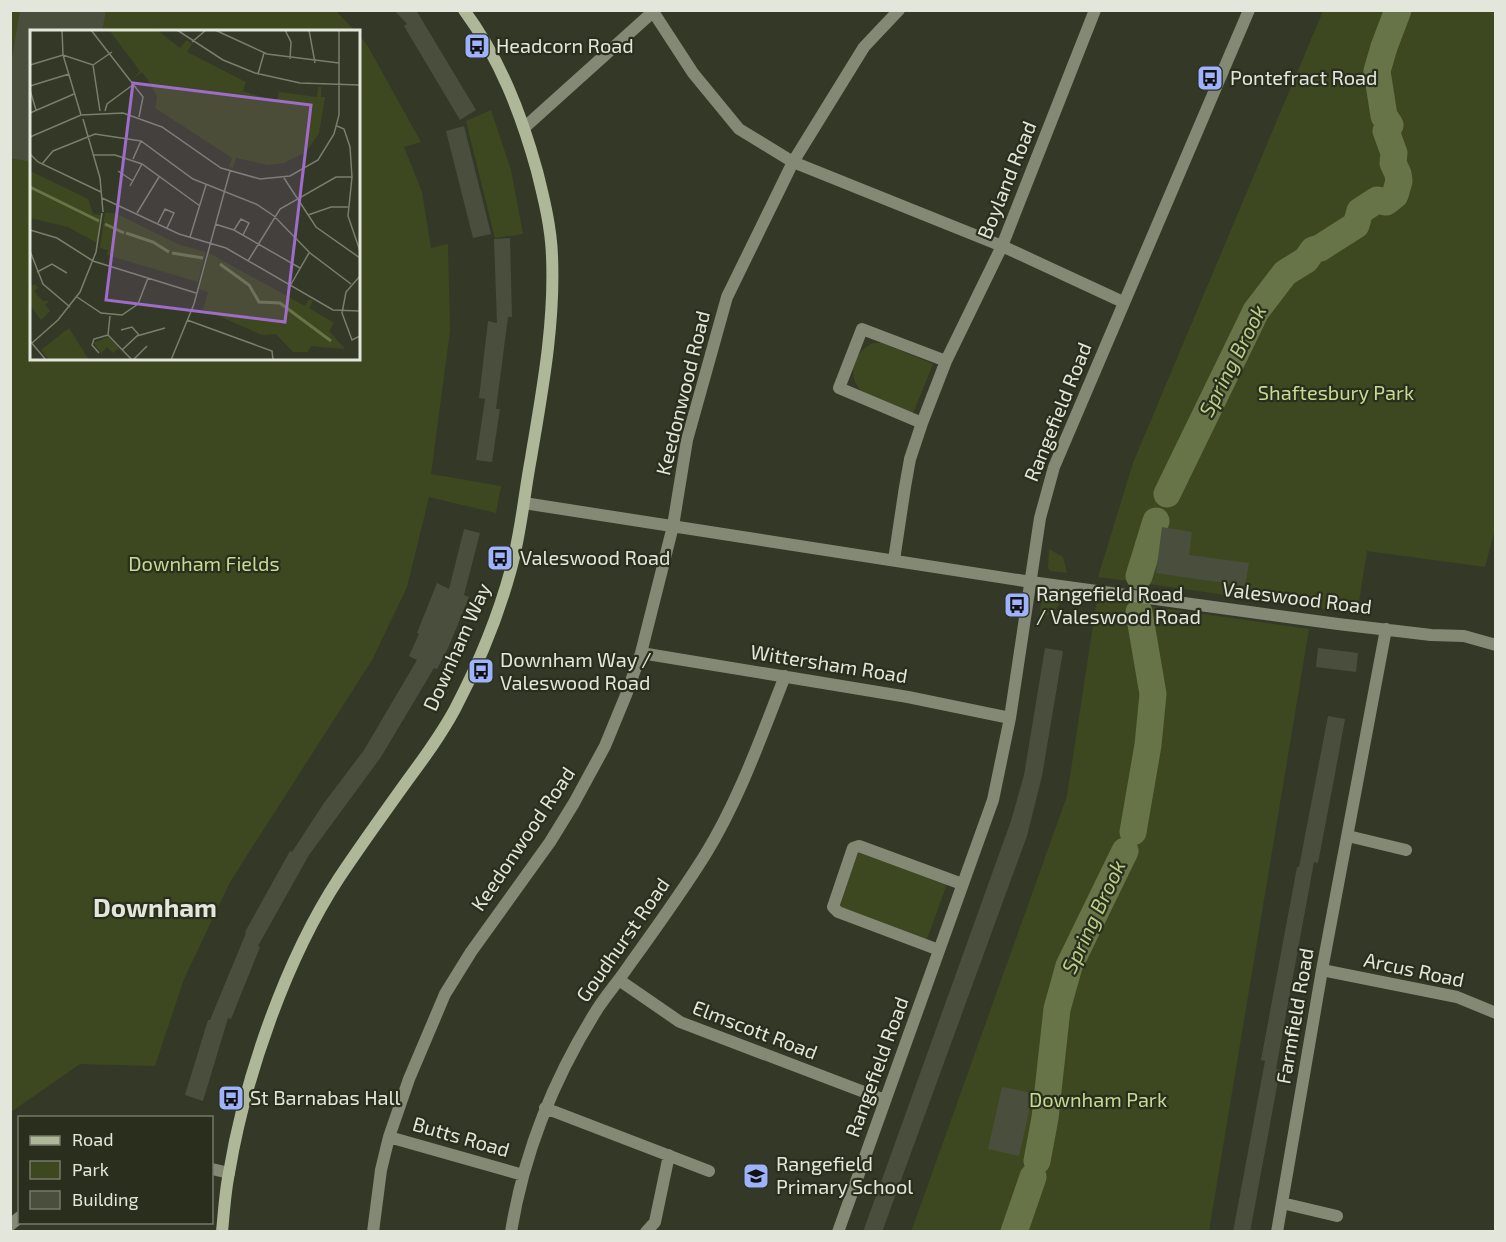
<svg xmlns="http://www.w3.org/2000/svg" width="1506" height="1242" font-family="'Exo 2',sans-serif">
<style>
.green{fill:#3e4820}
.lines{fill:none;stroke-linecap:round;stroke-linejoin:round}
.river{stroke:#677447;stroke-width:27}
.building{fill:#494f3c}
.street{stroke:#838975;stroke-width:12}
.secondary{stroke:#aeb898;stroke-width:12}
.labels{text-anchor:middle;stroke-width:4.5;stroke-linejoin:round;paint-order:stroke}
.poi-label{font-size:20px;fill:#e3e7db;stroke:#2a2f1d;text-anchor:start}
.street-label{font-size:20px;fill:#e3e7db;stroke:#2a2f1d}
.park-label{font-size:20px;fill:#c6db92;stroke:#2a2f1d}
.water-label{font-size:21px;font-style:italic;fill:#bacf87;stroke:#2a2f1d}
.district-label{font-size:26px;font-weight:bold;fill:#e3e7db;stroke:#2a2f1d}
.inset-river{fill:none;stroke:#677447;stroke-width:3}
.inset-road{fill:none;stroke:#797f6e;stroke-width:1.5}
.view{fill:#9f6dc9;fill-opacity:0.15;stroke:#9f6dc9;stroke-width:3}
.inset-edge{fill:none;stroke:#e3e7db;stroke-width:3}
</style>
<rect width="100%" height="100%" fill="#333926"/>
<!-- green -->
<path class="green" d="M 11,11 L 336,11 L 355,31 L 32,32 L 32,358 L 358,358 L 359,35 L 367,45 L 421,142 L 404,147 L 422,192 L 431,248 L 448,244 L 450,331 L 431,474 L 501,486 L 496,513 L 429,497 L 407,587 L 372,660 L 230,882 L 184,979 L 155,1066 L 80,1064 L 11,1112 Z
M 1323,11 L 1495,11 L 1496,525 L 1485,567 L 1367,551 L 1357,614 L 1142,583 L 1140,586 L 1129,585 L 1128,581 L 1098,577 L 1133,463 Z
M 491,110 L 511,170 L 523,234 L 495,238 L 466,121 Z
M 873,343 L 882,343 L 933,364 L 913,413 L 863,392 C 845,378 854,351 873,343 Z
M 1049,549 L 1063,557 L 1067,573 L 1051,571 L 1048,568 Z
M 1042,598 L 1061,601 C 1055,611 1051,616 1039,617 Z
M 1097,599 L 1309,629 L 1209,1231 L 911,1232 L 1067,796 Z
M 857,852 L 947,884 L 927,939 L 840,907 Z"/>
<g class="lines">
<!-- river -->
<path class="river" d="M 1167,494 L 1256,311 L 1285,273 L 1306,260 L 1313,250 L 1320,248 L 1356,225 L 1360,211 L 1377,200 L 1386,202 L 1395,195 L 1399,181 L 1398,174 L 1393,163 L 1394,153 L 1386,131 L 1390,125 L 1384,116 L 1377,71 L 1384,47 L 1398,10
M 1139,576 L 1156,521
M 1133,832 L 1148,745 L 1153,694 L 1139,612
M 1037,1161 L 1045,1118 L 1057,1009 L 1069,966 L 1125,851
M 1014,1232 L 1033,1177"/>
</g>
<!-- building -->
<path class="building" d="M 20,10 L 106,10 L 102,32 L 32,32 L 32,162 L 10,158 L 10,70 Z
M 394,10 L 416,10 L 476,110 L 460,120 L 404,26 L 407,24 Z
M 464,126 L 491,234 L 473,238 L 446,131 Z
M 510,238 L 512,317 L 508,317 L 496,409 L 500,409 L 492,462 L 476,460 L 485,399 L 479,398 L 488,321 L 497,323 L 494,239 Z
M 1162,527 L 1192,532 L 1189,555 L 1249,563 L 1245,586 L 1156,573 Z
M 464,529 L 480,533 L 464,595 L 469,597 L 449,646 L 437,669 L 434,668 L 381,757 L 309,855 L 258,946 L 260,947 L 231,1019 L 228,1018 L 203,1101 L 185,1095 L 208,1020 L 210,1020 L 246,933 L 245,932 L 290,851 L 292,852 L 324,803 L 364,750 L 417,660 L 409,656 L 419,634 L 417,633 L 437,583 L 449,589 Z
M 1045,648 L 1063,651 L 1042,776 L 1027,836 L 882,1232 L 863,1232 L 1011,821 L 1024,775 Z
M 1318,648 L 1358,653 L 1356,672 L 1316,667 Z
M 1328,716 L 1345,719 L 1335,774 L 1318,863 L 1314,862 L 1276,1069 L 1280,1070 L 1250,1232 L 1233,1232 L 1265,1061 L 1261,1060 L 1297,867 L 1299,867 Z
M 1002,1087 L 1033,1093 L 1019,1156 L 988,1149 Z"/>
<g class="lines">
<!-- street -->
<path class="street" d="M 652,10 L 693,73 L 739,129 L 793,162 L 1002,246 L 1123,302
M 525,127 L 655,10
M 922,423 L 839,388 L 862,329 L 946,361
M 524,503 L 1031,582 L 1338,624 L 1431,635 L 1464,636 L 1496,645
M 894,560 L 905,487 L 910,459 L 922,423 L 946,361 L 1002,246 L 1095,10
M 641,653 L 908,697 L 1010,718
M 1348,836 L 1406,850
M 939,950 L 838,912 L 833,907 L 853,848 L 859,846 L 962,884
M 1322,970 L 1457,997 L 1496,1013
M 619,980 L 680,1022 L 885,1100
M 545,1108 L 709,1171
M 389,1137 L 523,1175
M 212,1169 L 229,1173
M 1282,1203 L 1337,1216
M 10,1225 L 20,1217
M 373,1232 L 381,1170 L 389,1137 L 409,1079 L 445,994 L 471,952 L 550,842 L 574,803 L 605,746 L 626,695 L 641,653 L 673,526 L 687,440 L 727,297 L 793,162 L 864,47 L 899,10
M 511,1232 C 524,1152 555,1076 598,1008 C 608,993 620,979 630,964 C 656,928 682,892 705,855 C 739,800 761,737 785,676
M 646,1232 L 655,1222 L 669,1155
M 838,1232 L 993,800 L 1010,718 L 1040,518 L 1054,467 L 1249,10
M 1277,1232 L 1322,970 L 1386,629"/>
<!-- secondary -->
<path class="secondary" d="M 222,1232 C 224,1212 225,1192 229,1173 C 245,1077 286,959 339,878 C 361,845 384,813 407,781 C 424,758 441,735 455,709 C 478,665 498,617 511,569 C 521,533 524,495 531,458 C 542,392 555,324 552,256 C 551,227 544,199 537,171 C 521,113 500,59 464,10"/>
</g>
<!-- icons -->
<defs>
<g id="bus-square" transform="scale(1.35)"><rect x="-9" y="-9" width="18" height="18" rx="4" fill="#9fb3fd" stroke="#2a2f1d"/><path d="M-5-6H5V4H4V6H2V4H-2V6H-4V4H-5ZM-3.5-4V0h7V-4ZM-3.5 1.2v1.5H-2V1.2ZM2 1.2v1.5H3.5V1.2Z" fill="#111"/></g>
<g id="school-square" transform="scale(1.35)"><rect x="-9" y="-9" width="18" height="18" rx="4" fill="#9fb3fd" stroke="#2a2f1d"/><path d="M0-5L7-2L0 1L-7-2ZM-4 1L0 2.5L4 1V4Q0 6-4 4Z" fill="#111"/></g>
</defs>
<g fill-rule="evenodd">
<use href="#bus-square" x="477" y="46"/>
<use href="#bus-square" x="1210" y="78"/>
<use href="#bus-square" x="500" y="558"/>
<use href="#bus-square" x="1017" y="605"/>
<use href="#bus-square" x="481" y="671"/>
<use href="#bus-square" x="231" y="1098"/>
<use href="#school-square" x="756" y="1176"/>
</g>
<g class="labels">
<!-- poi labels -->
<g class="poi-label">
<text x="496" y="53">Headcorn Road</text>
<text x="1230" y="85">Pontefract Road</text>
<text x="520" y="565">Valeswood Road</text>
<text x="1036" y="601">Rangefield Road<tspan x="1036" dy="23">/ Valeswood Road</tspan></text>
<text x="500" y="667">Downham Way /<tspan x="500" dy="23">Valeswood Road</tspan></text>
<text x="250" y="1105">St Barnabas Hall</text>
<text x="776" y="1171">Rangefield<tspan x="776" dy="23">Primary School</tspan></text>
</g>
<!-- street labels -->
<g class="street-label">
<text transform="translate(1007 180) rotate(-68)" y="7">Boyland Road</text>
<text transform="translate(683 393) rotate(-76)" y="7">Keedonwood Road</text>
<text transform="translate(1058 412) rotate(-68)" y="7">Rangefield Road</text>
<text transform="translate(1297 598) rotate(7)" y="7">Valeswood Road</text>
<text transform="translate(457 647) rotate(-66)" y="7">Downham Way</text>
<text transform="translate(829 664) rotate(9)" y="7">Wittersham Road</text>
<text transform="translate(523 839) rotate(-56)" y="7">Keedonwood Road</text>
<text transform="translate(623 940) rotate(-55)" y="7">Goudhurst Road</text>
<text transform="translate(1414 970) rotate(12)" y="7">Arcus Road</text>
<text transform="translate(1295 1016) rotate(-80)" y="7">Farmfield Road</text>
<text transform="translate(755 1030) rotate(21)" y="7">Elmscott Road</text>
<text transform="translate(877 1067) rotate(-70)" y="7">Rangefield Road</text>
<text transform="translate(461 1137) rotate(16)" y="7">Butts Road</text>
</g>
<!-- park labels -->
<g class="park-label">
<text x="1336" y="400">Shaftesbury Park</text>
<text x="204" y="571">Downham Fields</text>
<text x="1098" y="1107">Downham Park</text>
</g>
<!-- water labels -->
<g class="water-label">
<text transform="translate(1233 361) rotate(-63)" y="7">Spring Brook</text>
<text transform="translate(1094 917) rotate(-65)" y="7">Spring Brook</text>
</g>
<!-- district labels -->
<g class="district-label">
<text x="155" y="917">Downham</text>
</g>
</g>
<!-- overview -->
<g transform="translate(30 30)">
<rect width="330" height="330" fill="#333926"/>
<path d="M 79,0 L 127,0 L 150,18 L 157,10 L 162,14 L 157,22 L 216,52 L 213,61 L 235,68 L 247,71 L 249,62 L 287,67 L 288,57 L 291,57 L 291,67 L 295,67 L 289,103 L 276,122 L 254,133 L 238,135 L 206,128 L 203,138 L 199,137 L 202,128 L 125,78 L 127,67 L 118,50 L 112,42 L 103,49 L 110,41 ZM 0,141 L 58,169 L 63,184 L 71,185 L 67,213 L 38,197 L 0,188 ZM 75,183 L 85,183 L 148,214 L 176,222 L 168,252 L 77,225 L 78,220 L 70,218 ZM 179,223 L 275,276 L 279,269 L 283,271 L 279,278 L 304,293 L 299,301 L 315,319 L 281,316 L 278,322 L 263,322 L 246,304 L 232,305 L 173,279 L 178,262 L 169,259 ZM 5,254 L 8,258 L 4,261 L 13,271 L 19,271 L 15,275 L 20,281 L 11,290 L 0,275 L 0,257 ZM 39,298 L 59,330 L 19,330 L 11,320 ZM 78,307 L 89,318 L 83,323 L 77,317 L 71,323 L 64,313 Z" fill="#3e4820"/>
<path class="inset-river" d="M 0,157 L 69,191M 75,194 L 94,203M 96,203 L 123,212 L 139,222M 142,223 L 173,228M 190,234 L 219,255 L 229,272 L 250,273 L 301,311"/>
<path class="inset-road" d="M 32,0 L 33,25 L 51,85M 61,0 L 113,67 L 109,87M 147,0 L 193,30 L 225,43 L 270,53 L 330,55M 185,0 L 237,24 L 309,33M 255,0 L 261,12 L 260,29M 279,0 L 285,33M 162,12 L 176,0M 0,35 L 33,25 L 63,35 L 82,22M 63,35 L 70,81M 228,44 L 234,23M 0,56 L 39,44M 0,60 L 6,80M 75,81 L 77,74 L 104,54M 0,83 L 44,64M 53,89 L 70,148 L 73,182M 307,96 L 314,99 L 320,117 L 322,147 L 318,186 L 330,221M 0,107 L 51,85 L 93,83 L 132,97 L 191,138 L 230,149 L 260,146 L 288,130 L 304,104 L 309,85 L 309,0M 0,124 L 8,132 L 71,162M 64,125 L 85,125 L 112,134 L 170,176M 103,129 L 111,111M 12,134 L 23,121 L 65,104 L 111,111 L 163,149 L 226,174 L 244,186 L 280,223 L 321,254M 88,141 L 103,151M 254,148 L 286,197 L 330,228M 100,156 L 112,134M 72,168 L 149,204 L 196,218 L 303,280 L 330,281M 107,183 L 129,147M 278,185 L 301,177 L 318,177M 128,193 L 135,179 L 144,183 L 137,198M 185,194 L 204,200 L 270,238M 0,200 L 27,208 L 63,231 L 166,263M 204,200 L 211,189 L 219,193 L 213,205M 160,207 L 176,155M 0,221 L 13,254 L 40,277M 218,231 L 250,179 L 306,147 L 322,147M 7,242 L 22,234 L 37,243M 330,246 L 316,262 L 312,283 L 322,310 L 330,306M 260,256 L 279,223M 47,267 L 71,283 L 92,285 L 108,274 L 118,248M 80,286 L 78,305 L 102,330M 157,290 L 242,321 L 243,330M 91,300 L 102,297 L 109,305M 0,311 L 16,330M 2,313 L 28,290 L 50,262 L 66,222 L 72,183M 92,320 L 107,306 L 135,298M 69,323 L 62,315 L 64,309 L 78,305M 103,330 L 117,316M 141,330 L 164,274 L 200,141"/>
<path class="view" d="M 103,53 L 281,75 L 255,292 L 76,270 Z"/>
<rect width="330" height="330" class="inset-edge"/>
</g>
<!-- border -->
<rect width="1506" height="1242" fill="none" stroke="#e3e7db" stroke-width="24"/>
<!-- legend -->
<rect x="18" y="1116" width="195" height="108" fill="#2a2f1d" stroke="#747969" stroke-width="1.5"/>
<rect x="30" y="1136" width="30" height="9" fill="#aeb898" stroke="#747969" stroke-width="1.5"/>
<text x="72" y="1146" font-size="18" fill="#e3e7db">Road</text>
<rect x="30" y="1161" width="30" height="18" fill="#3e4820" stroke="#747969" stroke-width="1.5"/>
<text x="72" y="1176" font-size="18" fill="#e3e7db">Park</text>
<rect x="30" y="1191" width="30" height="18" fill="#494f3c" stroke="#747969" stroke-width="1.5"/>
<text x="72" y="1206" font-size="18" fill="#e3e7db">Building</text>
</svg>
